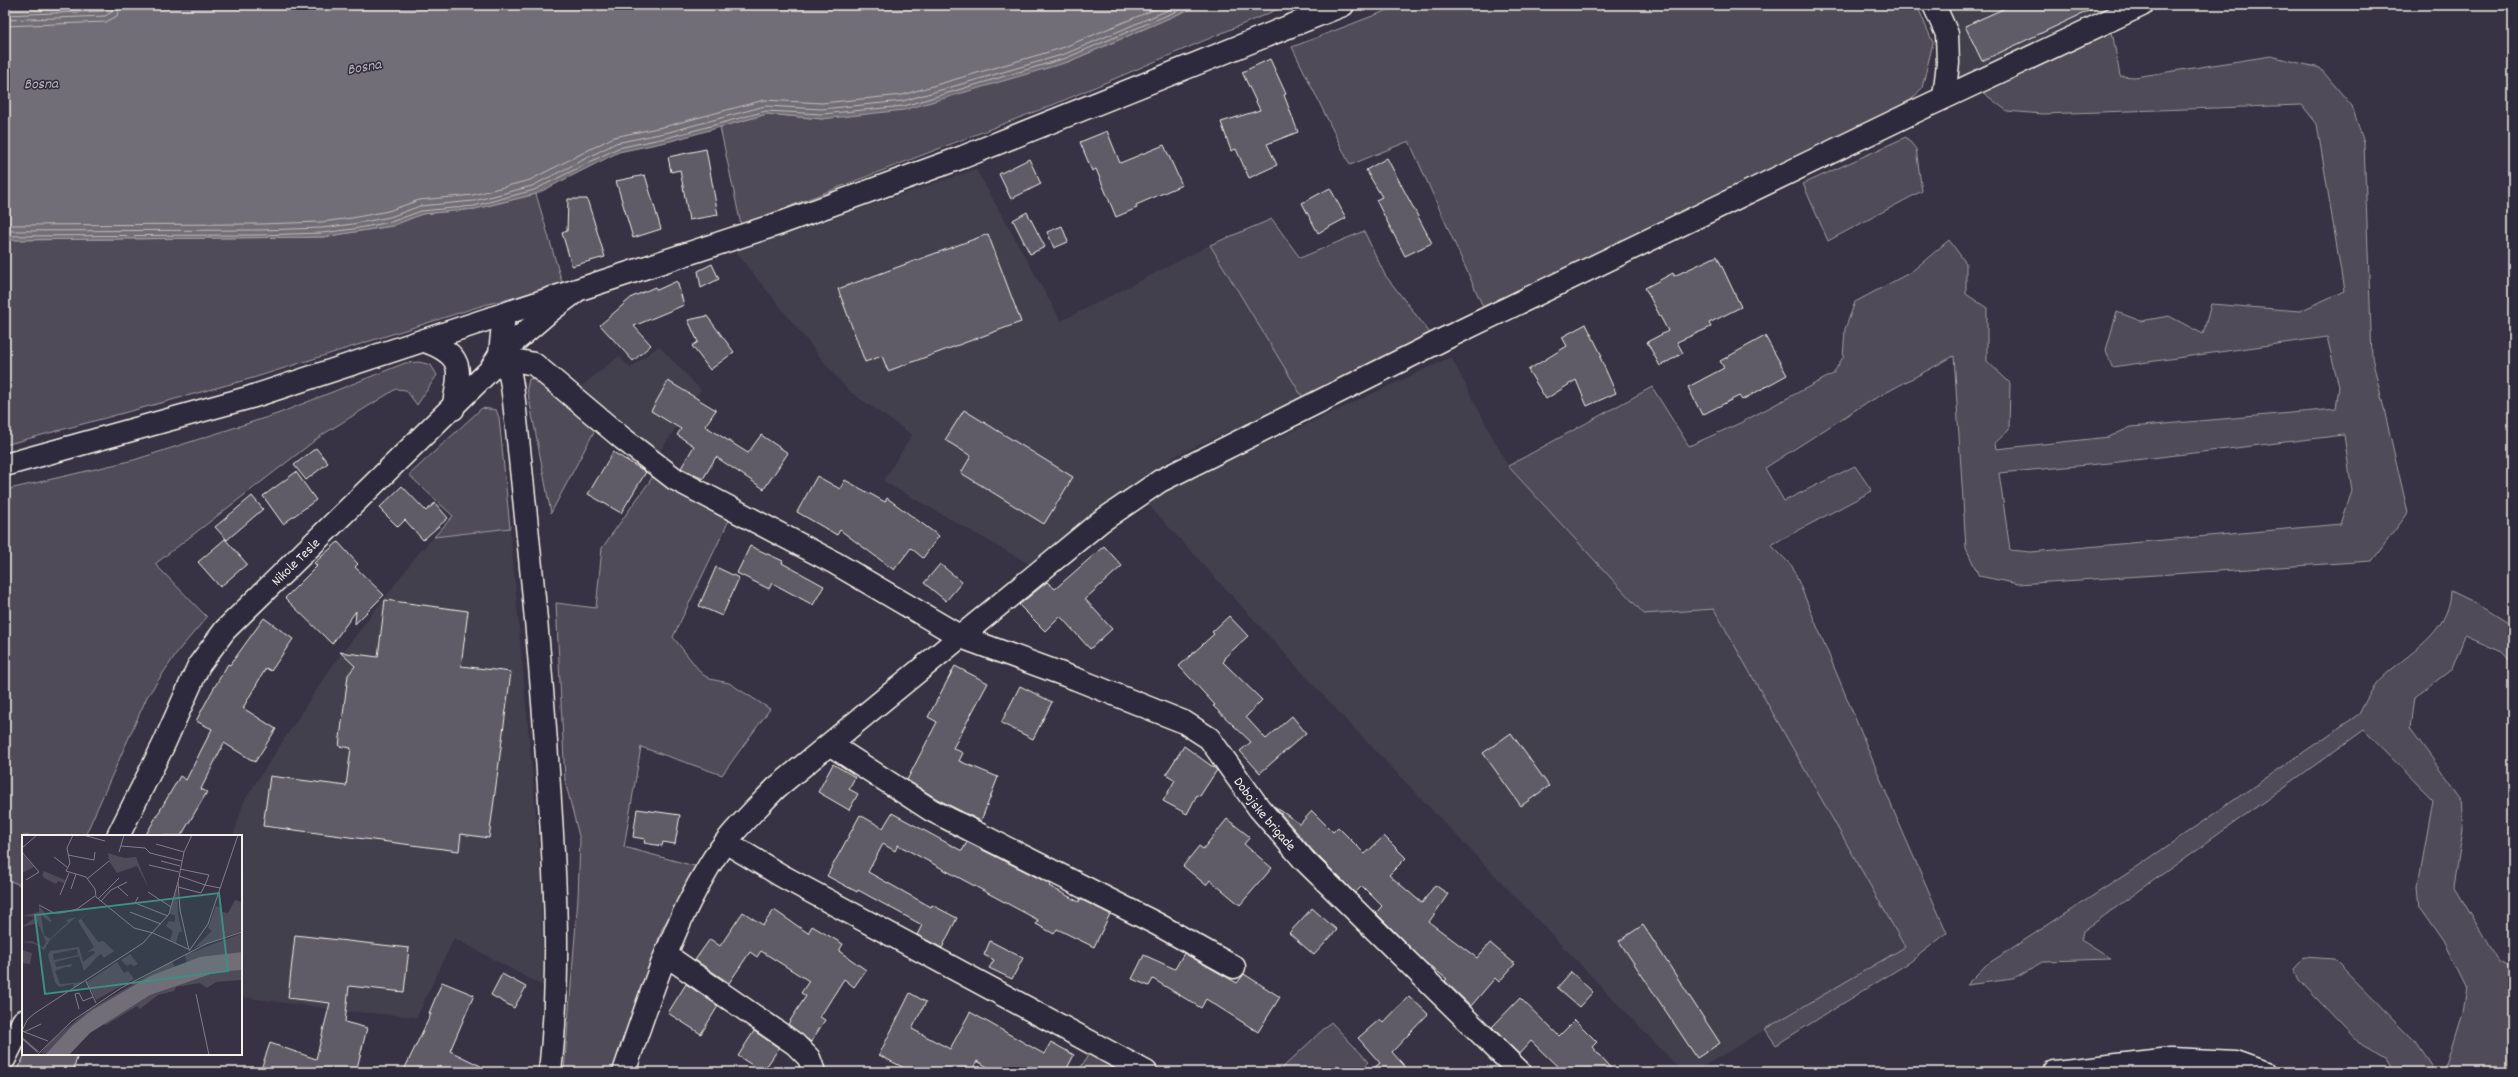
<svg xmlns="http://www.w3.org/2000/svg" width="2518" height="1077" font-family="Dekko,sans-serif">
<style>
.built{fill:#433f4e}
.green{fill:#504b59;stroke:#a29ea0;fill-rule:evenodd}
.water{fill:#726e77;stroke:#a6a2a4}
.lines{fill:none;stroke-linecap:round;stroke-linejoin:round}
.shore{stroke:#c0bdbb;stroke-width:1}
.building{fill:#5f5c67;stroke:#f4f1e8}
.street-casing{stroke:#f4f1e8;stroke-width:25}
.secondary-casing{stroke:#f4f1e8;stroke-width:25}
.primary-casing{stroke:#f4f1e8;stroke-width:25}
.street{stroke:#2f2a3d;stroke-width:22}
.secondary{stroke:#2f2a3d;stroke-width:22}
.primary{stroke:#2f2a3d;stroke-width:22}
.labels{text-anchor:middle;stroke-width:3;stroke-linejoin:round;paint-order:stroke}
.street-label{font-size:14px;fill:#f4f1e8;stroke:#2f2a3d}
.water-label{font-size:15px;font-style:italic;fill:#bab6b5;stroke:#2f2a3d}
.inset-river{fill:none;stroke:#726e77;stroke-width:2}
.inset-road{fill:none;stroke:#837e86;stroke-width:1}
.view{fill:#3d8f86;fill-opacity:0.15;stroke:#3d8f86;stroke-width:2}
.inset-edge{fill:none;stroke:#f4f1e8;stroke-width:2}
</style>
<rect width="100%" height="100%" fill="#373244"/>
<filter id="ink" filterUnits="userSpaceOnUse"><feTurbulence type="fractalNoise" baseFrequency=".025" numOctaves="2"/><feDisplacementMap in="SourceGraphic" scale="8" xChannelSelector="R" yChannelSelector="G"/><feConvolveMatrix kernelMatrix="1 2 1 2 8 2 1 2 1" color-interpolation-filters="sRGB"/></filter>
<g filter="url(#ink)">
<!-- built -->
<path class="built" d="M 1946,5 L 2118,5 L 1956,83 L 1957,53 L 1954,23 Z
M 976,169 L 1061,321 L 1210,245 L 1303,398 L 1177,455 L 1029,564 L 883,481 L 912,435 L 849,391 L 838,379 L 735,251 Z
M 659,346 L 701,390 L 657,456 L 580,387 L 619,356 L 630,368 Z
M 1451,357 L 1508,466 L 1644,613 L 1714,609 L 1905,947 L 1694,1072 L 1683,1072 L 1344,718 L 1144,500 Z
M 510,528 L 541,870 L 543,986 L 454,938 L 417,1017 L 345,1011 L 241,997 L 241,836 L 233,836 L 244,801 L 330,669 L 418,554 L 434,537 Z"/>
<!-- green -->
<path class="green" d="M 5,5 L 129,5 L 72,10 L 5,11 Z
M 1199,5 L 1288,5 L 1055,104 L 741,225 L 720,127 L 767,114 L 822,119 L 1068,62 Z
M 1401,5 L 1917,5 L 1933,43 L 1922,88 L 1910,101 L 1686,212 L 1484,309 L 1409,141 L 1350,165 L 1292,47 Z
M 2112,31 L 2120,76 L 2135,77 L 2271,56 L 2320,68 L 2352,106 L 2364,143 L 2372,357 L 2408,513 L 2372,561 L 2018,584 L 1979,576 L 1966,548 L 1954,356 L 1863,405 L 1765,468 L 1784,501 L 1855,466 L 1872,491 L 1771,545 L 1792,566 L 1895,814 L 1947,933 L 1910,962 L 1776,1045 L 1765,1029 L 1905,947 L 1714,609 L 1644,614 L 1508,466 L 1652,387 L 1689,446 L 1740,423 L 1833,374 L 1843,357 L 1845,329 L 1855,302 L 1911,272 L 1949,240 L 1966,263 L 1966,294 L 1987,308 L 1987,361 L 2010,383 L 2009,430 L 1995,443 L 1996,449 L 2109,437 L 2131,427 L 2336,409 L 2339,387 L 2327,337 L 2112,367 L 2106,350 L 2117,312 L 2141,321 L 2169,316 L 2203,334 L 2211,304 L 2300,311 L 2344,291 L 2317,124 L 2302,105 L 2042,114 L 2007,111 L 1981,91 ZM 2344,435 L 2352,491 L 2341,524 L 2031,552 L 2010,550 L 1999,473 L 2110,463 Z
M 1906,137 L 1916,149 L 1922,191 L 1828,241 L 1803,184 Z
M 536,194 L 563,286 L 484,305 L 253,378 L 5,445 L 5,240 L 323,237 L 392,226 L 422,214 L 475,209 Z
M 1272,219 L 1300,258 L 1364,231 L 1385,275 L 1430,333 L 1303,398 L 1210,245 Z
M 419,362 L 431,365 L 437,375 L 417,405 L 406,390 L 396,389 L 322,435 L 155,564 L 207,617 L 178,651 L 147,697 L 85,836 L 23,836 L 23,886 L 5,879 L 5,490 L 134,460 L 277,414 L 405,363 Z
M 537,378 L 597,426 L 551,513 L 527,388 L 529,379 Z
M 482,408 L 496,410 L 499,417 L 510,528 L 434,537 L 453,516 L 409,475 Z
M 657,471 L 730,518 L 673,637 L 702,674 L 710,679 L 729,683 L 770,709 L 722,775 L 641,747 L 624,847 L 698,867 L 662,929 L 613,1072 L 564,1072 L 578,898 L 580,840 L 565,781 L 556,603 L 596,608 L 602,548 Z
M 2451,591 L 2476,603 L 2513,626 L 2513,664 L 2502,652 L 2465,636 L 2452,669 L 2414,698 L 2410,728 L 2461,798 L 2463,829 L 2454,886 L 2499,962 L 2513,969 L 2513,1072 L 2444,1072 L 2462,1013 L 2466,987 L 2443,941 L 2420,908 L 2418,886 L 2433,800 L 2364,730 L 2083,931 L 2081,940 L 2111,959 L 2045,961 L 2013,979 L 1966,985 L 1986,965 L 2128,873 L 2359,714 C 2365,703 2371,689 2380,680 C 2408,652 2449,635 2451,591 Z
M 2305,957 L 2334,959 L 2414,1040 L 2436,1072 L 2393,1072 L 2385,1059 L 2362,1046 L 2299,980 L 2294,969 Z
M 1331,1022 L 1369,1062 L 1359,1072 L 1278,1072 Z
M 1090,1052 L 1126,1072 L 1078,1072 Z"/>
<!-- water -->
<path class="water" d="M 129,5 L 1199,5 L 1068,62 L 904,110 L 822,119 L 767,114 L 671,141 L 619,152 L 536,194 L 475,209 L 422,214 L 392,226 L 323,237 L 5,240 L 5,11 L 72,10 Z"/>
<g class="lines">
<!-- shore -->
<path class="shore" d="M 5,15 L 104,11 L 109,5
M 5,20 L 105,16 L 112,12 L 114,5
M 5,26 L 106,22 L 117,16 L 120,5
M 5,225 L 260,224 L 321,222 L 352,218 L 388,211 L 419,200 L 473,195 L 530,180 L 614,137 L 667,126 L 764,100 L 822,103 L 902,95 L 1062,48 L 1165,5
M 5,231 L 261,230 L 322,228 L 353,224 L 390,217 L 420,206 L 474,201 L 532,186 L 616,143 L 669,132 L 765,106 L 822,109 L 903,101 L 1065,54 L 1180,5
M 5,236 L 261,235 L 322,233 L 353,229 L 391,222 L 421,211 L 474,206 L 534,190 L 618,148 L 670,137 L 766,111 L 822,114 L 904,106 L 1066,58 L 1191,5"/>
</g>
<!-- building -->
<path class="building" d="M 2012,5 L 2101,5 L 1982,61 L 1965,26 Z
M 1270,59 L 1286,94 L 1284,95 L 1298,132 L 1267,144 L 1277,165 L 1249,178 L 1236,149 L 1231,151 L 1221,122 L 1260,110 L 1242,72 Z
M 1107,131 L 1120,163 L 1164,145 L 1182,185 L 1136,205 L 1137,208 L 1116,217 L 1096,169 L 1092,171 L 1080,142 Z
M 706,149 L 718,215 L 689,220 L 680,170 L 671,172 L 668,157 Z
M 1387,158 L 1432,243 L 1405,256 L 1376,200 L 1382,197 L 1366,170 Z
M 1029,159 L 1041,184 L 1011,199 L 999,174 Z
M 645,175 L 661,229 L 633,238 L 616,181 Z
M 1330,188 L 1346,218 L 1318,233 L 1302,203 Z
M 568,199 L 587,199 L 605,257 L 572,266 L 562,233 L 567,231 Z
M 1027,212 L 1045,247 L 1030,254 L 1013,220 Z
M 1062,226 L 1068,242 L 1054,248 L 1047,232 Z
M 988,234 L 1021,322 L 888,371 L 882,356 L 865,362 L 838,289 Z
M 1717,256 L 1741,307 L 1709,323 L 1711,327 L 1677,342 L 1683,353 L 1660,366 L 1647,342 L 1668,331 L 1645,288 L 1673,273 L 1674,276 Z
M 712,264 L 719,279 L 701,288 L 698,271 Z
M 677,281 L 684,305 L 634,326 L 651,345 L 633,361 L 600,325 L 632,297 L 655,287 L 657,290 Z
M 707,316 L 734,352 L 710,370 L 692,346 L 698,342 L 688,320 Z
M 1586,324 L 1602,356 L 1600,357 L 1616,393 L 1587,406 L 1576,380 L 1546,399 L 1528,370 L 1567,346 L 1562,337 Z
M 1765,336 L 1787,375 L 1742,400 L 1739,396 L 1702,415 L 1688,387 L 1724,368 L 1720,361 Z
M 668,381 L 716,410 L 705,426 L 748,453 L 761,435 L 788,453 L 764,489 L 716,457 L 703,479 L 681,468 L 694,446 L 677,435 L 681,429 L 651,411 Z
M 964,410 L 1073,477 L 1044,524 L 961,473 L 971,456 L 945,440 Z
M 316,448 L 328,463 L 306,480 L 294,465 Z
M 613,452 L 646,472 L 621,513 L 588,494 Z
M 296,472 L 316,500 L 283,524 L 263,496 Z
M 817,476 L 840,489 L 845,480 L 885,502 L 887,498 L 939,536 L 923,558 L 911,548 L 894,570 L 840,530 L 837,535 L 797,512 Z
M 402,486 L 426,511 L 435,503 L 448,518 L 423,540 L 405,520 L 398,527 L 379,508 Z
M 252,496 L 263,509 L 227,540 L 215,527 Z
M 225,539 L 247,564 L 220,587 L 198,562 Z
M 338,542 L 358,564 L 355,567 L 384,595 L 355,624 L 356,611 L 332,644 L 285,598 L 317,566 L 314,563 Z
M 750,546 L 783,561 L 782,563 L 824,586 L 813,605 L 772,583 L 769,589 L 737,573 Z
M 1104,546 L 1122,566 L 1085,599 L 1112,629 L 1090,649 L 1060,616 L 1045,631 L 1019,605 L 1047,582 L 1055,589 Z
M 940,564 L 962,582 L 946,601 L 924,583 Z
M 716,567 L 739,578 L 722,616 L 699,606 Z
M 385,600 L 468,611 L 461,666 L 511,672 L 489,838 L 461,834 L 459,851 L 263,826 L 270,776 L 346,786 L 351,748 L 339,746 L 348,675 L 355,666 L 340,652 L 378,657 Z
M 1229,616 L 1248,636 L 1224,658 L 1225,660 L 1223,662 L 1262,700 L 1246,717 L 1266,739 L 1292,716 L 1306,733 L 1260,773 L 1240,751 L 1251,742 L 1213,706 L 1215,705 L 1179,666 L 1214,634 L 1212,632 Z
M 264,618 L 293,639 L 271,671 L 266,668 L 243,708 L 276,729 L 255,762 L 224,743 L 201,789 L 207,792 L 181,836 L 145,836 L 180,776 L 186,780 L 212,729 L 196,721 L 211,693 L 228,664 L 230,665 Z
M 955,666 L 988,683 L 953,748 L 963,753 L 959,761 L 998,777 L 981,821 L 937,799 L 907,780 L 937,722 L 928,717 Z
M 1020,686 L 1052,702 L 1033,739 L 1001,723 Z
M 1511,733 L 1549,786 L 1521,806 L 1483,753 Z
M 1184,746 L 1217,770 L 1200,796 L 1197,795 L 1187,814 L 1163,801 L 1175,780 L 1166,774 Z
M 833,764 L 855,777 L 849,789 L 858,794 L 849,810 L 818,792 Z
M 1274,806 L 1300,824 L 1312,811 L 1333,832 L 1338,827 L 1365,854 L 1384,836 L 1406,858 L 1389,875 L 1422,903 L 1435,885 L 1448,894 L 1429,922 L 1477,958 L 1490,943 L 1515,964 L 1499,982 L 1495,978 L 1471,1006 L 1445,981 L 1447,979 L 1426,963 L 1376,913 L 1382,906 L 1362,886 L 1355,893 L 1313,851 Z
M 637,809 L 680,815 L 675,844 L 663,842 L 662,846 L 644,843 L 645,839 L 633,837 Z
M 892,813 L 962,851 L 967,842 L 1050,884 L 1049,886 L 1079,902 L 1080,899 L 1110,914 L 1094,947 L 1057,929 L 1054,934 L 1036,924 L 1038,920 L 898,845 L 895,851 L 883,844 L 868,872 L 931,907 L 932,905 L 957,918 L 942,948 L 917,935 L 922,925 L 858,890 L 857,892 L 827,876 L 860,815 L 883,828 Z
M 1227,819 L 1250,837 L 1244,844 L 1272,868 L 1240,905 L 1210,880 L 1206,885 L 1183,866 L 1199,846 L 1203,849 Z
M 1312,908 L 1337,930 L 1314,955 L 1289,933 Z
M 774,910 L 808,933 L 812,926 L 843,944 L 839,951 L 866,970 L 854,987 L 844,979 L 820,1017 L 825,1020 L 811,1042 L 788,1024 L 806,996 L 801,993 L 809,981 L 761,951 L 757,957 L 750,952 L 729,983 L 695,960 L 710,939 L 720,946 L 743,912 L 763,925 Z
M 1643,925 L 1720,1043 L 1697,1058 L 1619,941 Z
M 295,935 L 409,948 L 404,992 L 349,986 L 345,1022 L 367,1028 L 356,1072 L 260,1072 L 270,1043 L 316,1059 L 330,1003 L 288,998 Z
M 990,941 L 1023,958 L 1012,979 L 989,968 L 994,960 L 984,955 Z
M 1184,953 L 1237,983 L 1244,974 L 1280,997 L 1258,1032 L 1206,999 L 1201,1008 L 1153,979 L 1149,986 L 1132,979 L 1144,955 L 1175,969 Z
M 1571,972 L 1593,992 L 1579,1007 L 1557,988 Z
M 502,974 L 526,987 L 514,1008 L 491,995 Z
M 442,982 L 474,995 L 450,1051 L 493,1072 L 403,1072 L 431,1014 L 429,1013 Z
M 686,984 L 718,1006 L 701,1034 L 668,1013 Z
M 910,993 L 926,1002 L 912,1029 L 950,1049 L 970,1012 L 1044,1054 L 1051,1042 L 1074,1055 L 1065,1072 L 1040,1072 L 1030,1066 L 1027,1072 L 996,1072 L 977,1061 L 971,1072 L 912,1072 L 879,1055 Z
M 1409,996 L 1428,1014 L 1392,1052 L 1410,1072 L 1369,1072 L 1380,1063 L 1358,1038 L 1380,1019 L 1383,1023 Z
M 1520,998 L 1559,1036 L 1575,1020 L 1597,1042 L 1592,1047 L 1614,1072 L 1563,1072 L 1531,1041 L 1519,1054 L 1492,1027 Z
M 754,1031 L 779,1048 L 763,1072 L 738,1056 Z
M 25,1054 L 78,1054 L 73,1072 L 17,1072 Z"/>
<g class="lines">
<!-- street casing -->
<g class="street-casing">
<g id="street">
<path d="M 1934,5 L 1947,34 L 1948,63 L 1944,97"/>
<path d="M 500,354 C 511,365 512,387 514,401 C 527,525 540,648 548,772 C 555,872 561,972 550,1072"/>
<path id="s1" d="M 504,358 L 534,364 L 622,438 L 675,479 L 835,563 L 961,637 L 1076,679 L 1184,722 L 1209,738 L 1259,808 L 1304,860 L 1520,1072"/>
<path d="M 831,745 L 931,810 L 1157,924 L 1234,967"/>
<path d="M 727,843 L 782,876 L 1146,1072"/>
<path d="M 666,955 L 795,1044 L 809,1058 L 814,1072"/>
<path d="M 624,1072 C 648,1003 670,930 709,866 C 726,837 753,812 776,788 L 1100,522 L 1160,481 L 1444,339 L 1916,111 L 2142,5"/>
<path d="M 2055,1072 L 2171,1059 L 2235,1062 L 2263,1072"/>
</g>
</g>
<!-- secondary casing -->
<g class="secondary-casing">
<g id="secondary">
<path d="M 425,341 C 466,356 460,370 453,409"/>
<path d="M 500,354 L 550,311 L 575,292"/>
<path id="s2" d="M 118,836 L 163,746 L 199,665 L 225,630 L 490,370 L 500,354 L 504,314"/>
<path d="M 5,1058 L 23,1021"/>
</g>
</g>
<!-- primary casing -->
<g class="primary-casing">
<path id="primary" d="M 5,465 L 251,397 L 781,223 L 963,157 L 1343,5"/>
</g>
<!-- street -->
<use href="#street" class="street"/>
<!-- secondary -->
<use href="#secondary" class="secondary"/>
<!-- primary -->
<use href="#primary" class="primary"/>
</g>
</g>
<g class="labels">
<!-- street labels -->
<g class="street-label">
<text dy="5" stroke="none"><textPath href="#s2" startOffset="331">Nikole Tesle</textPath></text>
<text dy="5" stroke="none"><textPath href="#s1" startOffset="902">Dobojske brigade</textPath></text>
</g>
<!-- water labels -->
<g class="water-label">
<text transform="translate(364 66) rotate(-10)" y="5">Bosna</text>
<text transform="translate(41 83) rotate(-1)" y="5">Bosna</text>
</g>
</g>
<!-- overview -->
<g transform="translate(22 835)">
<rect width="220" height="220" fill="#373244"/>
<path d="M 0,18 L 12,32 L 0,38 ZM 86,18 L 102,23 L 114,22 L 127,54 L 115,31 L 95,38 L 87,26 ZM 22,36 L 43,45 L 42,48 L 36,46 L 34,49 L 22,43 L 20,40 ZM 155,50 L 156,80 L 160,97 L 157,97 L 154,108 L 148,105 L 151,96 L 144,91 L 147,86 L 153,87 L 153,80 L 148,79 ZM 213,65 L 220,67 L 220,96 L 172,113 L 190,96 L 186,93 L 194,71 L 200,73 L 200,77 L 206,78 ZM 17,71 L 30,86 L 28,87 L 19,80 L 22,100 L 28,104 L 46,87 L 44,85 L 54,82 L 28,105 L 22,115 L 13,109 L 0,107 L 10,106 L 21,112 L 24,107 L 16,88 L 0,92 L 14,82 L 0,81 L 17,77 ZM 68,76 L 59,84 L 76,107 L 81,106 L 92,116 L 82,123 L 79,119 L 76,121 L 62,136 L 57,121 L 33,127 L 34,132 L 50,129 L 49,132 L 43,132 L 33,136 L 38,149 L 61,147 L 52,153 L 51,149 L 37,152 L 33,147 L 26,120 L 28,116 L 57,112 L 61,127 L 73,118 L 72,116 L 65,117 L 72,112 L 56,86 ZM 55,114 L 56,120 L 32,125 L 31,119 ZM 220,98 L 220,117 L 181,122 L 165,127 L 163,120 ZM 0,115 L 10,118 L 8,129 L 0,128 ZM 108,119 L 116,129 L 112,131 L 109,129 L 105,131 L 99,125 ZM 150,126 L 153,133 L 128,141 L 70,175 L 50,191 L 25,219 L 19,218 L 30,205 L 67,175 ZM 95,127 L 102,138 L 106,136 L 112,144 L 74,165 L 65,147 ZM 220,135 L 220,145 L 194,147 L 185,153 L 178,148 L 154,152 L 152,156 L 136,160 L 118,174 L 115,171 L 84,190 L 81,189 L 117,165 L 137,156 L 195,137 Z" fill="#504b59" fill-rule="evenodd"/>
<path d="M 220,117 L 220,135 L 195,137 L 128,160 L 68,198 L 47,220 L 23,220 L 50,191 L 70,175 L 128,141 L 178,122 Z" fill="#726e77"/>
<path class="inset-river" d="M 0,203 L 16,217"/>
<path class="inset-road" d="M 35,0 L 51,0M 51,0 L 45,13 L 48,28 L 44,36 L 64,42 L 73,54 L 74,62 L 112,93 L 131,98 L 166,114M 61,0 L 83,6M 134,9 L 162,17M 99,11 L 123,13 L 128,18 L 160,26M 0,13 L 15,0M 0,17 L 17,37 L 4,45M 97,17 L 102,0M 46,20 L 72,25 L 73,17M 32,22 L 45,32M 139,26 L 158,31M 127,30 L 157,37M 157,41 L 183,50 L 187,40 L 158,34M 65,44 L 87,26M 96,52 L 106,61M 156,52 L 179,58 L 183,50 L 198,53M 49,54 L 54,39M 126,57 L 149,72M 38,60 L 47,38M 116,62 L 113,68 L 146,81M 76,64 L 97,43M 79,66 L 89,55 L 105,47M 17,70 L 32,78 L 39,78 L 55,74 L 73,61M 108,77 L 139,89M 167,115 L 158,75 L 156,47 L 162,17 L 170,0M 167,116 L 186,89 L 216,0M 64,146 L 74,168M 174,159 L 187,220M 57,174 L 53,159 L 57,158 L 61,166 L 71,162M 0,196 L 5,185 L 13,178 L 121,108 L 147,79 L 156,47M 0,196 L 26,206M 2,197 L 19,189M 15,220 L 50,186 L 99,153 L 184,109 L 220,97"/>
<path class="view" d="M 197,58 L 206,136 L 23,159 L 13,80 Z"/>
<rect width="220" height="220" class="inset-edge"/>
</g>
<!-- margin -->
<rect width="2518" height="1077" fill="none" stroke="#2f2a3d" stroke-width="20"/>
<rect x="10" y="10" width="2498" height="1057" fill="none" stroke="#f4f1e8" stroke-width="1.5" filter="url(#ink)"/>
</svg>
